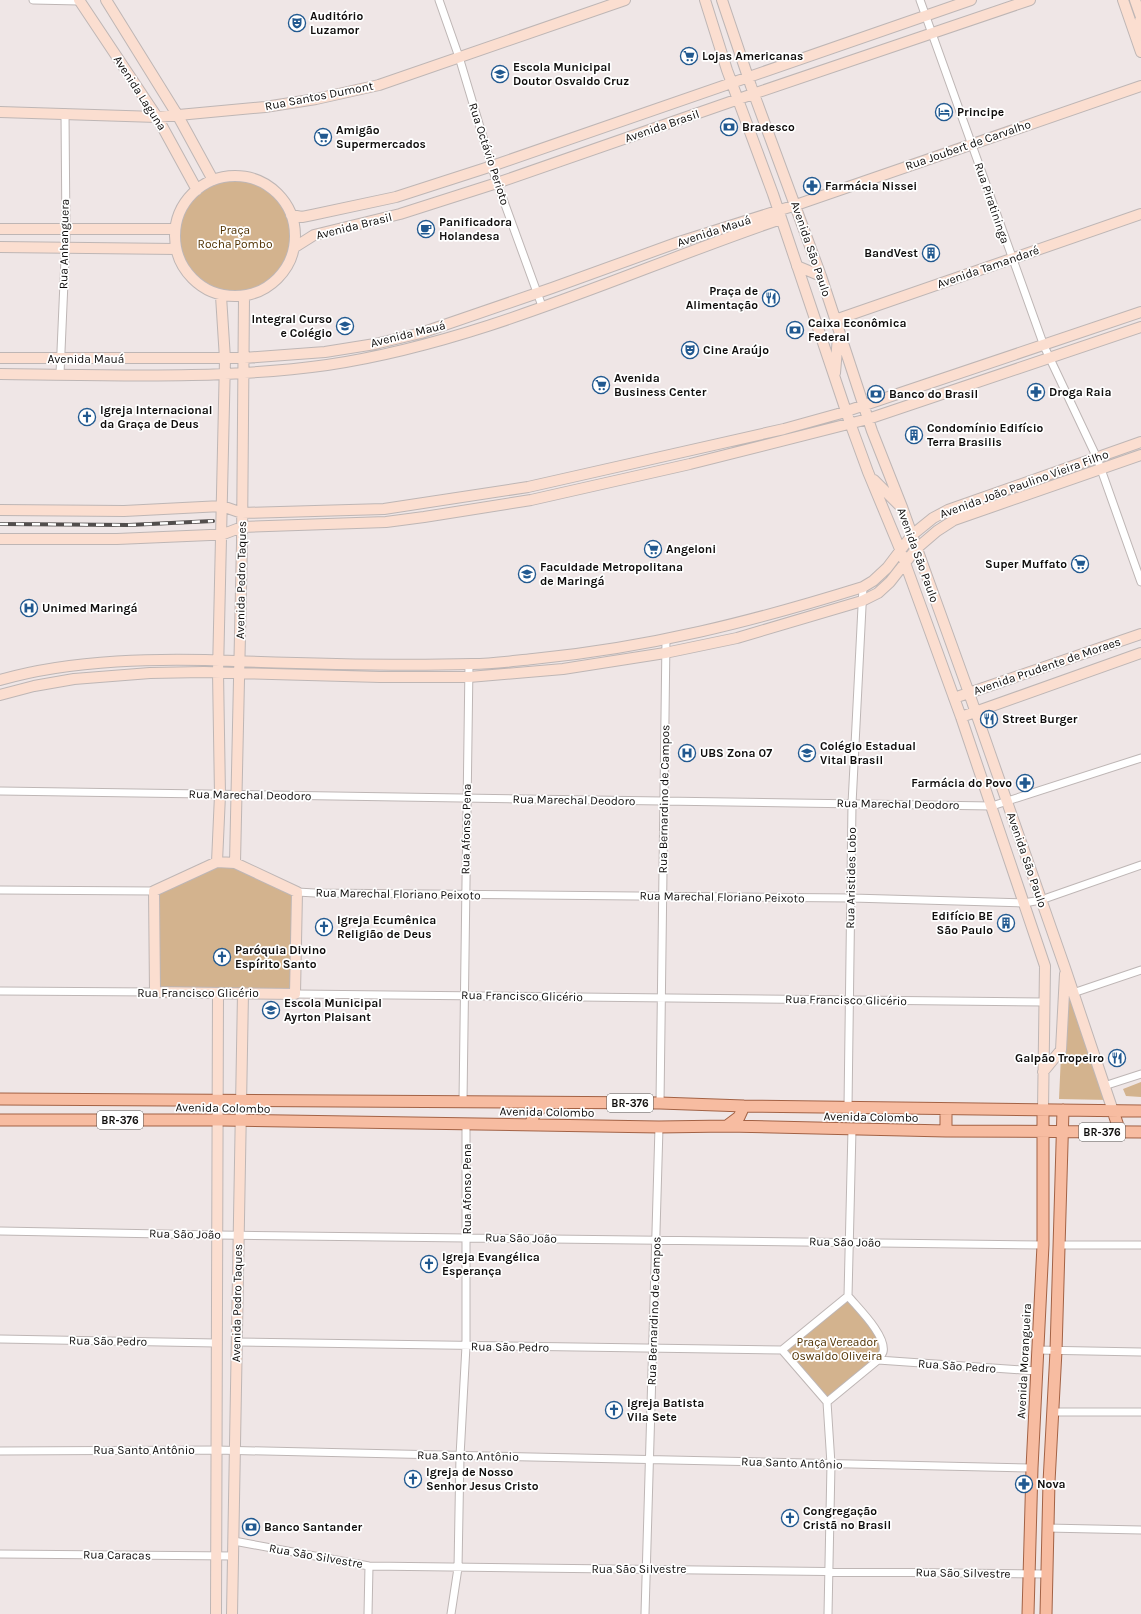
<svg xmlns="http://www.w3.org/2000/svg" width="1141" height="1614" font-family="Karla,sans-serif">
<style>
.green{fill:#d3b38e}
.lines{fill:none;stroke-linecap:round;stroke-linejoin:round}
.street-casing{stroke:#beb6b5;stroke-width:9}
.secondary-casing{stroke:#beb6b5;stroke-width:12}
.primary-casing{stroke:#a36245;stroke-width:13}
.street{stroke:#fff;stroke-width:7}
.secondary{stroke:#fbded0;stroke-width:10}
.primary{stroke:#f7bca1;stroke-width:11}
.rail-casing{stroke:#524e4d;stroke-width:4}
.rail{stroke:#fff;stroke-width:2.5;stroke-dasharray:8;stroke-linecap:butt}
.labels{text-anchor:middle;stroke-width:3.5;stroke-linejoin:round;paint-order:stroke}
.shield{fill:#fff;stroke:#575655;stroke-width:1}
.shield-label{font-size:11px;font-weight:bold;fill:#0f0d0c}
.poi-label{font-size:12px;font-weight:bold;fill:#0f0d0c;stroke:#fff;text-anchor:start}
.street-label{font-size:12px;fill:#0f0d0c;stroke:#fff}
.park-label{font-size:12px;fill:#503100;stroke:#fff}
</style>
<rect width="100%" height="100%" fill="#efe6e6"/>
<!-- green -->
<path class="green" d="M175 236a60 60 0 1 1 120 0a60 60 0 1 1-120 0Z
M 221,862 L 297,892 L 295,994 L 155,992 L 154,891 Z
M 1065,968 L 1109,1100 L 1059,1099 Z
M 1141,1082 L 1141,1097 L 1126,1096 L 1123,1089 Z
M 848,1296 L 878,1331 L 883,1352 L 827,1402 L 782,1350 Z"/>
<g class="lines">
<!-- street casing -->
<g class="street-casing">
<path id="street" d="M 33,0 L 79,1
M 439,0 L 459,57 L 495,177 L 542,306
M 920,0 L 1044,346 L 1097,458 L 1141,582
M 60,374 L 66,236 L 65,113
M 0,791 L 992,806 L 1141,758
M 0,890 L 154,891
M 297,892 L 315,893 L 852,898 L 1024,903 L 1041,900 L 1141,865
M 0,991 L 155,992
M 1073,993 L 1141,970
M 295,994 L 1044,1002
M 1104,1086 L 1141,1074
M 463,1101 L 469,664
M 660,1103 L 666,639
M 848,1107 L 852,804 L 863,587
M 0,1231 L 218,1235 L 1043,1245
M 1059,1245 L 1141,1245
M 848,1296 C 858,1308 887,1336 883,1352 C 882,1355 879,1358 878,1360 L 827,1402 L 782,1350 Z
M 848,1296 L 852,1129
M 0,1339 L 216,1343
M 237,1342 L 782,1350
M 1037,1350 L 1141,1352
M 878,1360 L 1036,1371
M 827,1402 L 831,1464 L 828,1614
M 1053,1412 L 1141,1412
M 0,1451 L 216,1450 L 1032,1468
M 1047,1528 L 1141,1530
M 234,1541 L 369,1566 L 1046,1574
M 0,1554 L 234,1556
M 368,1614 L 369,1566
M 451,1614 L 458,1568 L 460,1456 L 466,1346 L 466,1124
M 645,1614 L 659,1127"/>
</g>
<!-- secondary casing -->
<g class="secondary-casing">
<path id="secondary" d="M 79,0 L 157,117 L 197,190
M 106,0 L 178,116 L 213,180
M 705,0 L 727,70 L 773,194 L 849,420 L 868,472 L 900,549 L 961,717 L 1045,966 L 1043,1110
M 722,0 L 751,86 L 821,276 L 872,431 L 902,507 L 969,693 L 1065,968 L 1113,1111
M 1123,0 L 1141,52
M 1135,0 L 1141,17
M 1137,37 L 1141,16
M 0,112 L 157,117 L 265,107 L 316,99 L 379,85 L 625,0
M175 236a60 60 0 1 1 120 0a60 60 0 1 1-120 0Z
M 291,215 L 302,217 L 312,215 L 396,197 L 492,166 L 971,0
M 0,229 L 175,229
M 0,247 L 176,249
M 295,247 L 314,235 L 400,214 L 497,183 L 753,94 L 1030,0
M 797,266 L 821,276
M 835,320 L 1141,214
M 0,358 L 244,358 L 325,352 L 375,344 L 421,333 L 552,288 L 679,242 L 796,205 L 1141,86
M 835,373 L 838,337
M 0,374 C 109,375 220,380 327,365 C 483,342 633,269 781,219
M 874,480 L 900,506
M 0,510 L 124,511 L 222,506 L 242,513 L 384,509 L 528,487 L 784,429 L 838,414 L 1141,312
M 0,539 L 117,539 L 210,535 L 221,535 L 242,527 L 386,522 L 424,517 L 531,500 L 690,464 L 868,419 L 1141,327
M 0,680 C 73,659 160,658 235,661 C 314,664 394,666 472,664 C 493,664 513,661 533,659 C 648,648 754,621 863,587 L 873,581 L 887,568 L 912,535 L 933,518 L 948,510 L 1141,442
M 0,695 L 34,686 L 74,679 L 150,673 L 204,672 L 380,677 L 469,677 L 563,669 L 665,653 L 737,638 L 862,601 L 878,593 L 890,582 L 916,549 L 937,531 L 954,520 L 1141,455
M 954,698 L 1141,634
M 961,717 L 1141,653
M 217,862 L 220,795 L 218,672 L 225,359 L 221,296
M 217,862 L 235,863 L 297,892 L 295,994 L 155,992 L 154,891 Z
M 235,863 L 242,543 L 244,296
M 1043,1072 L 1061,1050 L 1065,974
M 216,1614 L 218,993
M 232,1614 L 243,993"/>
</g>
<!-- primary casing -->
<g class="primary-casing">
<path id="primary" d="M 0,1099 L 660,1103 L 744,1106 L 1141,1111
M 1113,1111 L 1120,1132
M 0,1120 L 222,1120 L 659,1127 L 727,1126 L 946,1131 L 1141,1132
M 531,1125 L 533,1116 L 546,1103
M 727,1126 L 739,1117 L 744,1106
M 946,1131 L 946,1109
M 1028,1614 L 1032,1468 L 1043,1245 L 1043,1110
M 1046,1614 L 1049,1482 L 1056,1351 L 1063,1110"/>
</g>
<!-- street -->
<use href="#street" class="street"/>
<!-- secondary -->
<use href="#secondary" class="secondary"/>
<!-- primary -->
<use href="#primary" class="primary"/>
<!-- rail casing -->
<g class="rail-casing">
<path id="rail" d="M 0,524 L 129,525 L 213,521"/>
</g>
<!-- rail -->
<use href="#rail" class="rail"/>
</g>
<!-- icons -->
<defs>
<g id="theatre-ring" transform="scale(0.9)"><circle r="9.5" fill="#fff" stroke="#215990" stroke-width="1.5"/><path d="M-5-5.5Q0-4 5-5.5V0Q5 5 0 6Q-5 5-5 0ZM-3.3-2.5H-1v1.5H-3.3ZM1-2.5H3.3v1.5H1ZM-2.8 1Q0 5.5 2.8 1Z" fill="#215990"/></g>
<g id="supermarket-ring" transform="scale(0.9)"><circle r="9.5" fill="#fff" stroke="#215990" stroke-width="1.5"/><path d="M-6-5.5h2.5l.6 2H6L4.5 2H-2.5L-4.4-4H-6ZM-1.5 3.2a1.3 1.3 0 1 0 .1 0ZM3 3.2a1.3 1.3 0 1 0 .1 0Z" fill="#215990"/></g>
<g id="school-ring" transform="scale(0.9)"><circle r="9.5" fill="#fff" stroke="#215990" stroke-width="1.5"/><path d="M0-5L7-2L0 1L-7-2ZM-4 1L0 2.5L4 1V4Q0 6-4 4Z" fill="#215990"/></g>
<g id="hotel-ring" transform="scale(0.9)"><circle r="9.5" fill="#fff" stroke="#215990" stroke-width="1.5"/><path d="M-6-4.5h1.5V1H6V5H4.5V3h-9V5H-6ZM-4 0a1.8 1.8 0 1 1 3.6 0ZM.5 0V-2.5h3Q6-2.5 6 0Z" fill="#215990"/></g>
<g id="bank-ring" transform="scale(0.9)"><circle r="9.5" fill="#fff" stroke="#215990" stroke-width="1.5"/><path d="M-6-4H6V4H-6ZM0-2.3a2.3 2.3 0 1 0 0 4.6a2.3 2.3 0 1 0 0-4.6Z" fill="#215990"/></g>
<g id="pharmacy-ring" transform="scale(0.9)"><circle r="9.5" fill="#fff" stroke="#215990" stroke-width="1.5"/><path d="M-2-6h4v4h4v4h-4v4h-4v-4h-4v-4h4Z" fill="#215990"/></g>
<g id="cafe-ring" transform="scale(0.9)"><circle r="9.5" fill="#fff" stroke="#215990" stroke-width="1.5"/><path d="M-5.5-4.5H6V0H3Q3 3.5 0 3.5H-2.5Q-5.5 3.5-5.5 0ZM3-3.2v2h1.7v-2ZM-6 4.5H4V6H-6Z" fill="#215990"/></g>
<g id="building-ring" transform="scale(0.9)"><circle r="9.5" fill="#fff" stroke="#215990" stroke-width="1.5"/><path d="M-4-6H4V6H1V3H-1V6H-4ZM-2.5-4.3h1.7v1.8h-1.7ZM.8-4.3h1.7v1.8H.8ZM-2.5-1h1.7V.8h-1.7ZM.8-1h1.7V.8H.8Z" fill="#215990"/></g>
<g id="restaurant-ring" transform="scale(0.9)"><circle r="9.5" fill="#fff" stroke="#215990" stroke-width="1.5"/><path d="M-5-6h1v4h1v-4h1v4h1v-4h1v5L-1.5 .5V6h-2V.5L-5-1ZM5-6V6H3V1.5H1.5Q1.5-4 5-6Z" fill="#215990"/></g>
<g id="church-ring" transform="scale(0.9)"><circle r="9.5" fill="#fff" stroke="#215990" stroke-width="1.5"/><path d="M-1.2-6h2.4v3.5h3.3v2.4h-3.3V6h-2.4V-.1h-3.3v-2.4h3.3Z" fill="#215990"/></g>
<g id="university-ring" transform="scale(0.9)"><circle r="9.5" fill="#fff" stroke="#215990" stroke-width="1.5"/><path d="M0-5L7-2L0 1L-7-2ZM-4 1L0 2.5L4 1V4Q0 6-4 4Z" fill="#215990"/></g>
<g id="hospital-ring" transform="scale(0.9)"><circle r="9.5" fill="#fff" stroke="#215990" stroke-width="1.5"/><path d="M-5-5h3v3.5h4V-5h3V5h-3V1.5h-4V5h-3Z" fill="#215990"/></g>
</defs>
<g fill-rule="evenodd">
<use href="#theatre-ring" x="297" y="23"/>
<use href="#supermarket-ring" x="689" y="56"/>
<use href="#school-ring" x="500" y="74"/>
<use href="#hotel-ring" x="944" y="112"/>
<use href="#bank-ring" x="729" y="127"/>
<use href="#supermarket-ring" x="323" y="137"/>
<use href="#pharmacy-ring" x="812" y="186"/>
<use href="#cafe-ring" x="426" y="229"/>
<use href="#building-ring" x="931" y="253"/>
<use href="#restaurant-ring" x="771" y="298"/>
<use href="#school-ring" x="345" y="326"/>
<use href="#bank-ring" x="795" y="330"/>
<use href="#theatre-ring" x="690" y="350"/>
<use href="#supermarket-ring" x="601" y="385"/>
<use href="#pharmacy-ring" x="1036" y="392"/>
<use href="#bank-ring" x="876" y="394"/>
<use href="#church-ring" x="87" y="417"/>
<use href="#building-ring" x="914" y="435"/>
<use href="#supermarket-ring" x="653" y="549"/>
<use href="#supermarket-ring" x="1080" y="564"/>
<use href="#university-ring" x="527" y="574"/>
<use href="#hospital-ring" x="29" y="608"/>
<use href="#restaurant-ring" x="989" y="719"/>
<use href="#hospital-ring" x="687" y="753"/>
<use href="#school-ring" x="807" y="753"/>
<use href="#pharmacy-ring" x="1025" y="783"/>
<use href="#building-ring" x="1006" y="923"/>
<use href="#church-ring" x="324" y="927"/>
<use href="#church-ring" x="222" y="957"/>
<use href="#school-ring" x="271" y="1010"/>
<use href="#restaurant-ring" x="1117" y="1058"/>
<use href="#church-ring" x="429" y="1264"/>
<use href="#church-ring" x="614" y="1410"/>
<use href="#church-ring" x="413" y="1479"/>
<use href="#pharmacy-ring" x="1024" y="1484"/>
<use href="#church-ring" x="790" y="1518"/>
<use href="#bank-ring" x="251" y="1527"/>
</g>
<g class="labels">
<!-- shield labels -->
<g class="shield">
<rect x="607" y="1094" width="46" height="18" rx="3"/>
<rect x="97" y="1111" width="46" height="18" rx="3"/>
<rect x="1079" y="1123" width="46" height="18" rx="3"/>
</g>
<g class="shield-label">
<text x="630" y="1107">BR-376</text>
<text x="120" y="1124">BR-376</text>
<text x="1102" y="1136">BR-376</text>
</g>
<!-- poi labels -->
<g class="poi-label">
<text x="310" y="20">Auditório<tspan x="310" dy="14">Luzamor</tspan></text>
<text x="702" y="60">Lojas Americanas</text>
<text x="513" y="71">Escola Municipal<tspan x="513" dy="14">Doutor Osvaldo Cruz</tspan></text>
<text x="957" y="116">Principe</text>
<text x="742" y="131">Bradesco</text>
<text x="336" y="134">Amigão<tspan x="336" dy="14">Supermercados</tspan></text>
<text x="825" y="190">Farmácia Nissei</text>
<text x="439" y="226">Panificadora<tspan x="439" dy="14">Holandesa</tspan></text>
<text x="918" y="257" text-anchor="end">BandVest</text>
<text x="758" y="295" text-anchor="end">Praça de<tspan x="758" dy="14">Alimentação</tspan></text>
<text x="332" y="323" text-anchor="end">Integral Curso<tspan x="332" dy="14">e Colégio</tspan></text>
<text x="808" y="327">Caixa Econômica<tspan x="808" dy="14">Federal</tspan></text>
<text x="703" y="354">Cine Araújo</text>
<text x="614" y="382">Avenida<tspan x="614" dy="14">Business Center</tspan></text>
<text x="1049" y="396">Droga Raia</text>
<text x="889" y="398">Banco do Brasil</text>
<text x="100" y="414">Igreja Internacional<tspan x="100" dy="14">da Graça de Deus</tspan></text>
<text x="927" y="432">Condomínio Edifício<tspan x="927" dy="14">Terra Brasilis</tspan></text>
<text x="666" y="553">Angeloni</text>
<text x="1067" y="568" text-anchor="end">Super Muffato</text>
<text x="540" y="571">Faculdade Metropolitana<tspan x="540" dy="14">de Maringá</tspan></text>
<text x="42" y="612">Unimed Maringá</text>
<text x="1002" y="723">Street Burger</text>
<text x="820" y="750">Colégio Estadual<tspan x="820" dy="14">Vital Brasil</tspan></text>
<text x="700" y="757">UBS Zona 07</text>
<text x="1012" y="787" text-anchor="end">Farmácia do Povo</text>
<text x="993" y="920" text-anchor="end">Edifício BE<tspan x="993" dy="14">São Paulo</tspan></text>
<text x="337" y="924">Igreja Ecumênica<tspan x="337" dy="14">Religião de Deus</tspan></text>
<text x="235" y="954">Paróquia Divino<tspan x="235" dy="14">Espírito Santo</tspan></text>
<text x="284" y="1007">Escola Municipal<tspan x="284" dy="14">Ayrton Plaisant</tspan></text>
<text x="1104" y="1062" text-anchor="end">Galpão Tropeiro</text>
<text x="442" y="1261">Igreja Evangélica<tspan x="442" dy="14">Esperança</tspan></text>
<text x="627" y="1407">Igreja Batista<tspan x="627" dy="14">Vila Sete</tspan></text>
<text x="426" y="1476">Igreja de Nosso<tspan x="426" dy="14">Senhor Jesus Cristo</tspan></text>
<text x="1037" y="1488">Nova</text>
<text x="803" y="1515">Congregação<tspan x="803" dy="14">Cristã no Brasil</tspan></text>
<text x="264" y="1531">Banco Santander</text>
</g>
<!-- street labels -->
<g class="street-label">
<text transform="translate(140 93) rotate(57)" y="4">Avenida Laguna</text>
<text transform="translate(319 96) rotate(-11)" y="4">Rua Santos Dumont</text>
<text transform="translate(662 126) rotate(-19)" y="4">Avenida Brasil</text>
<text transform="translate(968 145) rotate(-19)" y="4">Rua Joubert de Carvalho</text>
<text transform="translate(489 154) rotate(72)" y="4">Rua Octávio Perioto</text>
<text transform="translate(992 203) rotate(71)" y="4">Rua Piratininga</text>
<text transform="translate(354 226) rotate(-14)" y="4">Avenida Brasil</text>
<text transform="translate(714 231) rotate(-18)" y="4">Avenida Mauá</text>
<text transform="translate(64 244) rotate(-89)" y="4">Rua Anhanguera</text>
<text transform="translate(811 249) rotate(71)" y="4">Avenida São Paulo</text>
<text transform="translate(988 267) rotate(-19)" y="4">Avenida Tamandaré</text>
<text transform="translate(408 334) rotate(-14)" y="4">Avenida Mauá</text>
<text x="86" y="363">Avenida Mauá</text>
<text transform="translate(1024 484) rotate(-20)" y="4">Avenida João Paulino Vieira Filho</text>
<text transform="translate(918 555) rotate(70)" y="4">Avenida São Paulo</text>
<text transform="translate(241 580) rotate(-89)" y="4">Avenida Pedro Taques</text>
<text transform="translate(1047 666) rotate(-19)" y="4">Avenida Prudente de Moraes</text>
<text transform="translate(250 795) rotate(1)" y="4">Rua Marechal Deodoro</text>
<text transform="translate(664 799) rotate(-89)" y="4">Rua Bernardino de Campos</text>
<text transform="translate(574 800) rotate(1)" y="4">Rua Marechal Deodoro</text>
<text transform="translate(898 804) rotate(1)" y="4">Rua Marechal Deodoro</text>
<text transform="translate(466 829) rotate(-89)" y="4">Rua Afonso Pena</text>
<text transform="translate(1027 860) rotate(71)" y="4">Avenida São Paulo</text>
<text transform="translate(851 878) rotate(-89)" y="4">Rua Aristides Lobo</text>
<text transform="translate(398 894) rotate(1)" y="4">Rua Marechal Floriano Peixoto</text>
<text transform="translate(722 897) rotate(1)" y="4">Rua Marechal Floriano Peixoto</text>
<text x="198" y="997">Rua Francisco Glicério</text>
<text transform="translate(522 996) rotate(1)" y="4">Rua Francisco Glicério</text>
<text transform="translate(846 1000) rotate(1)" y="4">Rua Francisco Glicério</text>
<text transform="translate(223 1108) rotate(1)" y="4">Avenida Colombo</text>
<text transform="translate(547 1112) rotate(1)" y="4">Avenida Colombo</text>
<text transform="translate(871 1117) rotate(1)" y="4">Avenida Colombo</text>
<text transform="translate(467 1189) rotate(-90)" y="4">Rua Afonso Pena</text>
<text transform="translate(185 1234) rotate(1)" y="4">Rua São João</text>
<text transform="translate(521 1238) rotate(1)" y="4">Rua São João</text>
<text transform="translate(845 1242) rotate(1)" y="4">Rua São João</text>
<text transform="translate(237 1303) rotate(-89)" y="4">Avenida Pedro Taques</text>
<text transform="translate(654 1311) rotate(-88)" y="4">Rua Bernardino de Campos</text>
<text transform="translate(108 1341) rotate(1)" y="4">Rua São Pedro</text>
<text transform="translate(510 1347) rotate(1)" y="4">Rua São Pedro</text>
<text transform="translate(1024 1361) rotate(-87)" y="4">Avenida Morangueira</text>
<text transform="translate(957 1366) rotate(4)" y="4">Rua São Pedro</text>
<text x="144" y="1454">Rua Santo Antônio</text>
<text transform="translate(468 1456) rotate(1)" y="4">Rua Santo Antônio</text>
<text transform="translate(792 1463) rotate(2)" y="4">Rua Santo Antônio</text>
<text transform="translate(117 1555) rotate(1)" y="4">Rua Caracas</text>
<text transform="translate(316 1556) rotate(10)" y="4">Rua São Silvestre</text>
<text x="639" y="1573">Rua São Silvestre</text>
<text transform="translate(963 1573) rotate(1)" y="4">Rua São Silvestre</text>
</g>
<!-- park labels -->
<g class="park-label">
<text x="235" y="234">Praça<tspan x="235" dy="14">Rocha Pombo</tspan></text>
<text x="837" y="1346">Praça Vereador<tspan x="837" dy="14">Oswaldo Oliveira</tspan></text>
</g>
</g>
</svg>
